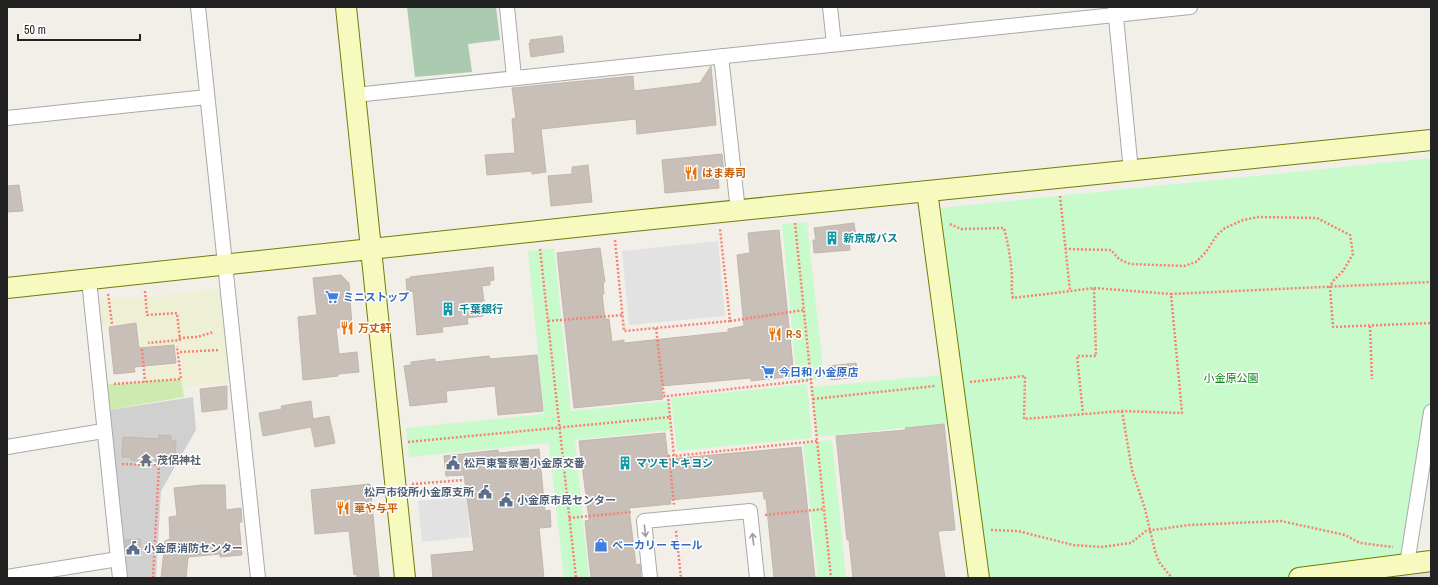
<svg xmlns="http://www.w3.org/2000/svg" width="1438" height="585" font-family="'Archivo Narrow','Noto Sans JP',sans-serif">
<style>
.residential{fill:#e0dfdf}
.religious{fill:#d0d0d0}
.farmland{fill:#eef0d5}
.grass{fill:#cdebb0}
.cemetery{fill:#aacbaf}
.park{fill:#c8facc}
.parking{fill:#e2e2e2}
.building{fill:#c7bfb8;stroke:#c4b6ab}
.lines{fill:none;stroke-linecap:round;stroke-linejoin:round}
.street-casing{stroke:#a9a9a9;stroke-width:16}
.secondary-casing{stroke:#707d05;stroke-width:22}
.path{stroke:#fa8072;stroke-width:2.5;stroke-dasharray:2 2;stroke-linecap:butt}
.street{stroke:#fff;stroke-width:14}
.secondary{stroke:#f7fabf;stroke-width:20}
.oneway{stroke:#9c9c9c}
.labels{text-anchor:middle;stroke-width:3;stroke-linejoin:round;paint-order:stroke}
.food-label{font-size:11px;font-weight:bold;fill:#c56008;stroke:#fff;text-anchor:start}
.culture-label{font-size:11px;font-weight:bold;fill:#0d838f;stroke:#fff;text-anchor:start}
.shop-label{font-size:11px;font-weight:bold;fill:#366cbe;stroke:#fff;text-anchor:start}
.park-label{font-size:11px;fill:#0c8416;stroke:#fff}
.worship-label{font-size:11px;font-weight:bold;fill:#5b616d;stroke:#fff;text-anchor:start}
.service-label{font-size:11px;font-weight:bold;fill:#4e5e75;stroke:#fff;text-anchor:start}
</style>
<rect width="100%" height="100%" fill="#f2efe9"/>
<!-- residential -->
<path class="residential" d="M 1431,570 L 1431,578 L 1374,578 Z"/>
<!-- religious -->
<path class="religious" d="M 193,397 L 196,430 L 161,491 L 156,578 L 126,578 L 109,410 Z"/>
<!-- farmland -->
<path class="farmland" d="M 220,289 L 230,382 L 183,387 L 179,344 L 141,347 L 138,322 L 100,327 L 97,299 L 135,298 Z
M 179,365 L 181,379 L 145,382 L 144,367 Z"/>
<!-- grass -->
<path class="grass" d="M 181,379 L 184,397 L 102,411 L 99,385 Z"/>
<!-- cemetery -->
<path class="cemetery" d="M 407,7 L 496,7 L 500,40 L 468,44 L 472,72 L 415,77 Z"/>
<!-- park -->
<path class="park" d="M 1431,158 L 1431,412 L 1407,564 L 1299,578 L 979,578 L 930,209 Z
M 807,222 L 824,378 L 797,382 L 782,224 Z
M 554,248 L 571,411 L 669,401 L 672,430 L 575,440 L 589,578 L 564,578 L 549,443 L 409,457 L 406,428 L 544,414 L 528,251 Z
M 942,375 L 951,423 L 816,437 L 811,387 Z
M 807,384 L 812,438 L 677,451 L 671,398 Z
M 832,440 L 846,578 L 818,578 L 803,443 Z"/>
<!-- parking -->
<path class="parking" d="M 718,241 L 725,316 L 629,325 L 622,251 Z
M 466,496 L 470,537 L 422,542 L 418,501 Z"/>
<!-- building -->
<path class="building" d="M 562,36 L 564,52 L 531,57 L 529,43 L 531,43 L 530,40 Z
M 711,66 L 716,125 L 637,134 L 636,119 L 541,129 L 546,172 L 532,174 L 532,171 L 487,175 L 485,155 L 515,153 L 512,119 L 516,118 L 512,88 L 633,76 L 634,91 L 700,83 Z
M 722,154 L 724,174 L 718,175 L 719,188 L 665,193 L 662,160 Z
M 588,165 L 592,202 L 551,206 L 548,176 L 572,174 L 572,167 Z
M 19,185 L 23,211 L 7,212 L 7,186 Z
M 854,223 L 856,237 L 849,237 L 850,250 L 814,253 L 813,240 L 816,240 L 814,228 Z
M 779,230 L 794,376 L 751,381 L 751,378 L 661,386 L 663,399 L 574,408 L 557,253 L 600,248 L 605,282 L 603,282 L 604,294 L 602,294 L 605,319 L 609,319 L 612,342 L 624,340 L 624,343 L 728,332 L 728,329 L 744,326 L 737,255 L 750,253 L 748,233 Z
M 493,267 L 494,280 L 490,281 L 490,285 L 482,286 L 484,301 L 481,301 L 483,316 L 467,318 L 468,324 L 442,327 L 443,332 L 417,335 L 413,291 L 407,292 L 406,279 L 410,279 L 410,277 Z
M 341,275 L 349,283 L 352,327 L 336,328 L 339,354 L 357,352 L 359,372 L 338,374 L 338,376 L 303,380 L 298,317 L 317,315 L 313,278 Z
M 136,323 L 139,348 L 174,345 L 176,363 L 134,367 L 135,372 L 114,374 L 109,327 Z
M 537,355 L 543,411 L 498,415 L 495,386 L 446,391 L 447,402 L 410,406 L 404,366 L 411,365 L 411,362 L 435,359 L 435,362 L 489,356 L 490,359 Z
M 856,363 L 858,377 L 831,380 L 829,366 Z
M 227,386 L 227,409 L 202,412 L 200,389 Z
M 311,401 L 313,419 L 329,416 L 335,443 L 315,447 L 311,427 L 263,436 L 259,413 L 282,409 L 281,406 Z
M 944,424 L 955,530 L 938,531 L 945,578 L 853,578 L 849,540 L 847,540 L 836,436 L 906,430 L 905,428 Z
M 665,433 L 668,459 L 801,447 L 815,578 L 774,578 L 766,499 L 764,499 L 763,491 L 670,500 L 671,504 L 629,508 L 636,565 L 640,564 L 641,578 L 591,578 L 585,521 L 589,520 L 579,441 Z
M 159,435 L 171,436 L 171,441 L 176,441 L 175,459 L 170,458 L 169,462 L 131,460 L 131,457 L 122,457 L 123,437 L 159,439 Z
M 539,449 L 545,511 L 550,510 L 551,527 L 539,528 L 544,578 L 433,578 L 431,555 L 474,551 L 464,475 L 446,476 L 444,456 L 498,450 L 499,453 Z
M 370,484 L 379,578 L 357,578 L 357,574 L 354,575 L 349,531 L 315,534 L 311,490 Z
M 202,485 L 225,485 L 226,510 L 241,508 L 242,522 L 239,522 L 242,555 L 220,557 L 220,554 L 188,557 L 186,578 L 161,578 L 165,541 L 170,539 L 169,517 L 177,516 L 174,488 Z
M 140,539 L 141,554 L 126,555 L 125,540 Z"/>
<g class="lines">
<!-- street casing -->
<g class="street-casing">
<path id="street" d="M 198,7 L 258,578
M 507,7 L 514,77
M 830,7 L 834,44
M 1115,7 L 1131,171
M 721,56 L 738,211
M 355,95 L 1190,7
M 7,118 L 207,97
M 89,280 L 120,578
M 7,447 L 103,431
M 1407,564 L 1431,412
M 7,577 L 118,559
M 650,578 L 644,521 L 750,511 L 757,578"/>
</g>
<!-- secondary casing -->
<g class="secondary-casing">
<path id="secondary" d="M 346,7 L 405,578
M 927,191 L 979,578
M 7,288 L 613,223 L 1431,140
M 1299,578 L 1431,561"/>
</g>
<!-- path -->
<path class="path" d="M 1060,196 L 1070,291 L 1094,288 L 1096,356 L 1077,356 L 1083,414
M 795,223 L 831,578
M 950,224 L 961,229 L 1004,228 C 1008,244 1011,260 1012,276 C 1012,284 1011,290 1013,298 L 1071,291
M 615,240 L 624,331 L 730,321 L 720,229
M 1065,244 L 1066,249 L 1111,250 L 1119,259 L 1130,264 L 1184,266 L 1196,262 L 1206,252 L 1217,235 L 1225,228 L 1243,220 L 1259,217 L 1317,218 L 1350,235 L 1353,254 L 1343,271 L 1333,281 L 1330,287 L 1333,327 L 1431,323
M 540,249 L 576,578
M 1094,288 L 1171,294
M 145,291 L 147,315 L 177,313 L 180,340 L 148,343
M 108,294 L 112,324
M 548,321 L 623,315
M 730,321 L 804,310
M 1370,326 L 1372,379
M 656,328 L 664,396 L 668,396
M 179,338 L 197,337 L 214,332
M 142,349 L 145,382
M 180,352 L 219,350
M 970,382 L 1025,376 L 1024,419 L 1122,411 L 1182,413 L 1171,294 L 1431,282
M 114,384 L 181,379 L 177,346
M 813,399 L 935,386
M 1122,411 L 1132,470 L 1145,509 L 1155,551 L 1159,562 L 1172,578
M 670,417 L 668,396 L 811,380
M 408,442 L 670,417 L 674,456 L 817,441
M 674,456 L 669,456 L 674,505
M 122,464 L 159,465 L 153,578
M 412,484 L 464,480
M 765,515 L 824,509
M 569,518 L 632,512
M 991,530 L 1018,531 L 1073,545 L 1101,547 L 1131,543 L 1146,531 L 1189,525 L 1281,521 L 1345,535 L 1360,543 L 1393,547
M 676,531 L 681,578"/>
<!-- street -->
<use href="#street" class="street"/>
<!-- secondary -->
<use href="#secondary" class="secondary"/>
</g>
<!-- one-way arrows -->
<defs><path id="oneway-shaft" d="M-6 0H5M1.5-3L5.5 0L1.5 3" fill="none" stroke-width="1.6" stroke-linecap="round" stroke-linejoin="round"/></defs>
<g class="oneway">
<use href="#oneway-shaft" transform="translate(645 531) rotate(84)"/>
<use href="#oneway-shaft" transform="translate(753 539) rotate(-97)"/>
</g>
<!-- icons -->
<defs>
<g id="restaurant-bare" transform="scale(1.08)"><path d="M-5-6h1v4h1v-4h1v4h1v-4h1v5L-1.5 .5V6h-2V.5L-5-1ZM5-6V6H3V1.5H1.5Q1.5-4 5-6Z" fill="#e8710a" stroke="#fff" stroke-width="2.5" paint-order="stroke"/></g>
<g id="building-bare" transform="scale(1.08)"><path d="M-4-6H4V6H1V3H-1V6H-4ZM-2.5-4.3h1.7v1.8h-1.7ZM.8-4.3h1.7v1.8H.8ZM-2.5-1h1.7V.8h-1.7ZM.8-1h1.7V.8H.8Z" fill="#0f9aa8" stroke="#fff" stroke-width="2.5" paint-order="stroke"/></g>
<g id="supermarket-bare" transform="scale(1.08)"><path d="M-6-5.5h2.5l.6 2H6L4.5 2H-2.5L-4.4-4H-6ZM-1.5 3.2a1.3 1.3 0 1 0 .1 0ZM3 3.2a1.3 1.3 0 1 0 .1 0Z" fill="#3f7fe0" stroke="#fff" stroke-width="2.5" paint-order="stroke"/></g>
<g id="temple-bare" transform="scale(1.08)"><path d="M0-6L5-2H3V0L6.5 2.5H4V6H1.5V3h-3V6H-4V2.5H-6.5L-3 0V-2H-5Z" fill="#6b7280" stroke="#fff" stroke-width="2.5" paint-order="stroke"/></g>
<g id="civic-bare" transform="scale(1.08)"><path d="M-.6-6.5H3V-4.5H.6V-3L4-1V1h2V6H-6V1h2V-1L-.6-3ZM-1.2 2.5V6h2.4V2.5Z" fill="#5c6f8a" stroke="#fff" stroke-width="2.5" paint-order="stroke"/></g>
<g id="shop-bare" transform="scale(1.08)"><path d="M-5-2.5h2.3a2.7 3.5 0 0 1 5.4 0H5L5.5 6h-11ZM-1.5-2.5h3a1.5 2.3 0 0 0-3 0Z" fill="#3f7fe0" stroke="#fff" stroke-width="2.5" paint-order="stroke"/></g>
</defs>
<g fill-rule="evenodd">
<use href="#restaurant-bare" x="691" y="173"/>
<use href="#building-bare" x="832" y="238"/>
<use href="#supermarket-bare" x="332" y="297"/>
<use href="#building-bare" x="448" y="309"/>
<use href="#restaurant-bare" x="347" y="328"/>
<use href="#restaurant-bare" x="775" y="334"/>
<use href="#supermarket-bare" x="768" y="372"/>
<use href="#temple-bare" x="146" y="460"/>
<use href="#civic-bare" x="453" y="463"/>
<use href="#building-bare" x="625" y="463"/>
<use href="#civic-bare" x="485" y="492"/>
<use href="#civic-bare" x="506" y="500"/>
<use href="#restaurant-bare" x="343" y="508"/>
<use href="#shop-bare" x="601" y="545"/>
<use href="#civic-bare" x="133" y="548"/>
</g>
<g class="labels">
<!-- food labels -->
<g class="food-label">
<text x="702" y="177">はま寿司</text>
<text x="358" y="332">万丈軒</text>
<text x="786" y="338">R-S</text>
<text x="354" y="512">華や与平</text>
</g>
<!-- culture labels -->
<g class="culture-label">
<text x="843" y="242">新京成バス</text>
<text x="459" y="313">千葉銀行</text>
<text x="636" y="467">マツモトキヨシ</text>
</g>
<!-- shop labels -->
<g class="shop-label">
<text x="343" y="301">ミニストップ</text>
<text x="779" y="376">今日和 小金原店</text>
<text x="612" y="549">ベーカリー モール</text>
</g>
<!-- park labels -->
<g class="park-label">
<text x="1231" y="382">小金原公園</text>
</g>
<!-- worship labels -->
<g class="worship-label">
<text x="157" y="464">茂侶神社</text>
</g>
<!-- service labels -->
<g class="service-label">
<text x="464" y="467">松戸東警察署小金原交番</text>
<text x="474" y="496" text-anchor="end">松戸市役所小金原支所</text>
<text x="517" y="504">小金原市民センター</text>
<text x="144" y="552">小金原消防センター</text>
</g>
</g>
<!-- border -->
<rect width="1438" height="585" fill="none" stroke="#222222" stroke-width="16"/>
<!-- scale -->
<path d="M18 34v6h122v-6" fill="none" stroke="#222222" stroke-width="2"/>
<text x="24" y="34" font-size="12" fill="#222222" stroke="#ffffff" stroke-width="3" paint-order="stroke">50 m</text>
</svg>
